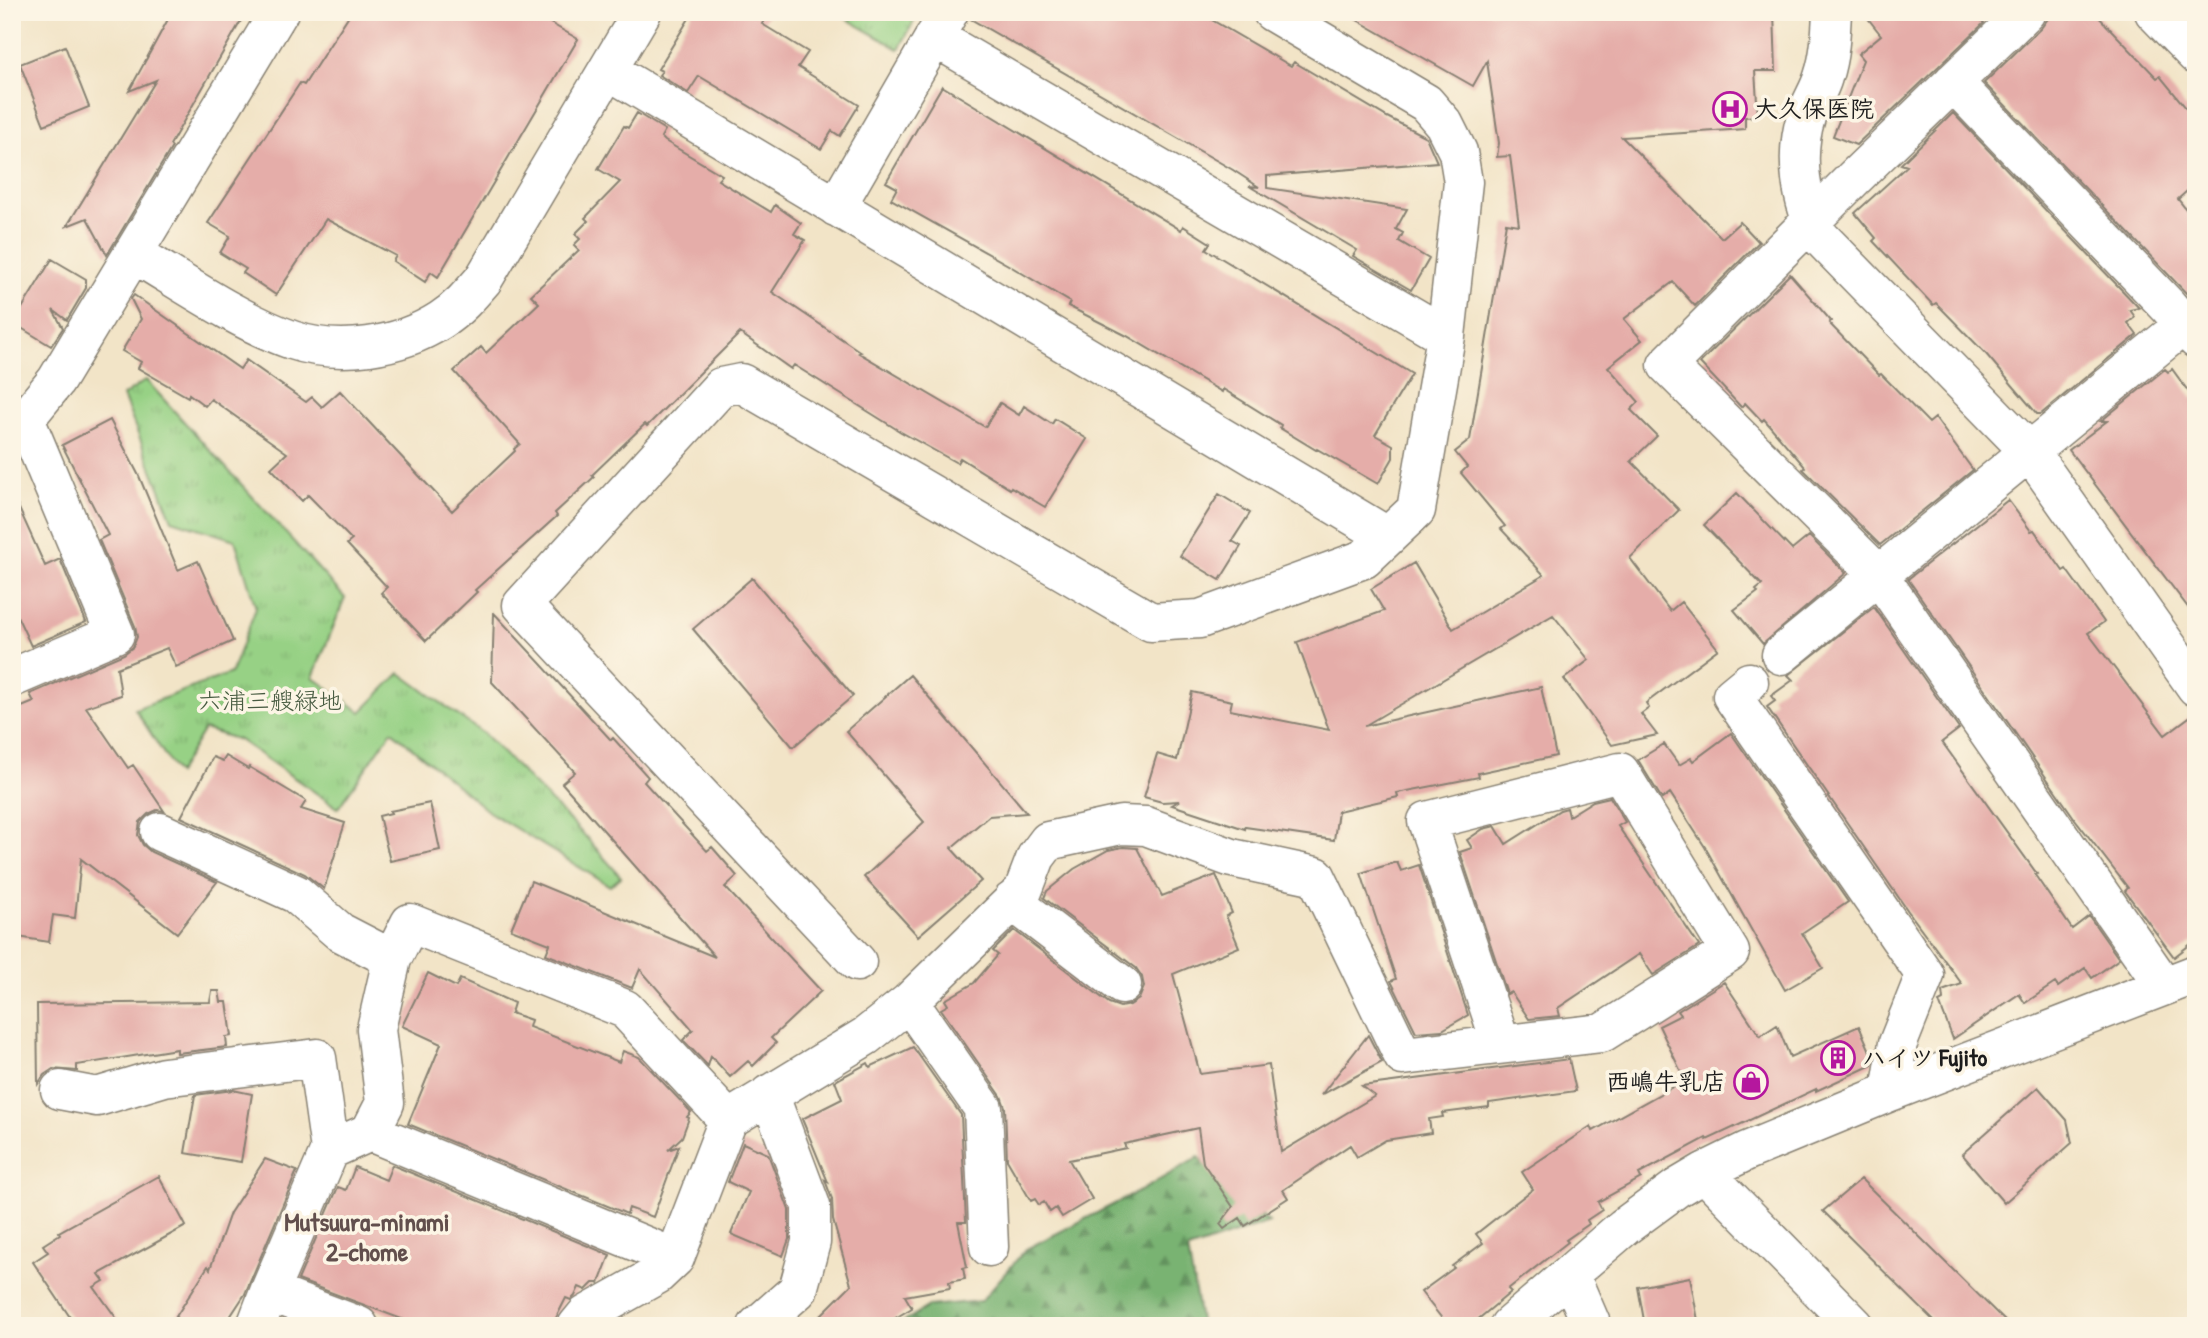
<svg xmlns="http://www.w3.org/2000/svg" width="2208" height="1338" font-family="'Patrick Hand','Klee One',sans-serif">
<style>
.forest{fill:url(#forest-firs);stroke:#4a6847;stroke-width:2}
.park{fill:url(#park-tufts);stroke:#5a7650;stroke-width:2}
.building{fill:#e5ada9}
.lines{fill:none;stroke-linecap:round;stroke-linejoin:round}
.minor-casing{stroke:#878072;stroke-width:41}
.minor{stroke:#fff;stroke-width:38}
.labels{text-anchor:middle;stroke-width:7;stroke-linejoin:round;paint-order:stroke}
.poi-label{font-size:24px;font-weight:bold;fill:#1c1c1c;stroke:#fcf5e5;text-anchor:start}
.park-label{font-size:24px;fill:#475b41;stroke:#fcf5e5}
.neighbourhood-label{font-size:26px;font-weight:bold;fill:#624f4d;stroke:#fcf5e5}
</style>
<defs>
<pattern id="forest-firs" width="22" height="20" patternUnits="userSpaceOnUse" patternTransform="scale(1.75)"><rect width="22" height="20" fill="#79b372"/><path d="M5 1l3.5 6h-7zM16 11l3.5 6h-7z" fill="#62915d"/></pattern>
<pattern id="park-tufts" width="24" height="20" patternUnits="userSpaceOnUse" patternTransform="scale(1.75)"><rect width="24" height="20" fill="#97d185"/><path d="M3 7l-1-3M5 7V3M7 7l1-3M15 17l-1-3M17 17v-4M19 17l1-3" fill="none" stroke="#82b372"/></pattern>
</defs>
<rect width="100%" height="100%" fill="#fcf5e5"/>
<filter id="ink" filterUnits="userSpaceOnUse"><feTurbulence type="fractalNoise" baseFrequency=".0143" numOctaves="2"/><feDisplacementMap in="SourceGraphic" scale="14" xChannelSelector="R" yChannelSelector="G"/><feConvolveMatrix kernelMatrix="1 2 1 2 8 2 1 2 1" color-interpolation-filters="sRGB"/></filter>
<filter id="wash" filterUnits="userSpaceOnUse"><feTurbulence type="fractalNoise" baseFrequency=".00686" numOctaves="4" result="noise"/><feDisplacementMap in="SourceGraphic" scale="28" xChannelSelector="R" yChannelSelector="G"/><feGaussianBlur stdDeviation="1.57" result="paint"/><feColorMatrix in="noise" values="0 0 0 0 0 0 0 0 0 0 0 0 0 0 0 0 0 1.4 0 .05"/><feComposite in="paint" operator="in"/></filter>
<g filter="url(#wash)">
<rect width="100%" height="100%" fill="#f2e4c7"/>
<!-- forest -->
<path class="forest" d="M 1199,1157 L 1269,1222 L 1188,1250 L 1201,1326 L 897,1326 L 929,1306 L 981,1301 L 1026,1249 L 1140,1191 Z"/>
<!-- park -->
<path class="park" d="M 835,12 L 919,12 L 899,49 Z
M 146,380 L 345,598 L 313,677 L 361,712 L 400,673 L 485,735 L 586,837 L 621,877 L 610,886 L 489,812 L 392,731 L 338,808 L 239,740 L 204,729 L 177,774 L 135,709 L 231,673 L 256,608 L 235,540 L 172,520 L 123,396 Z"/>
<g id="blocks">
<!-- building -->
<path class="building" d="M 172,12 L 246,12 L 170,145 L 172,147 L 107,255 L 87,218 L 67,226 L 156,80 L 129,91 Z
M 351,12 L 531,12 L 578,39 L 438,277 L 431,272 L 425,282 L 393,261 L 396,256 L 326,219 L 276,295 L 243,273 L 246,269 L 220,253 L 230,236 L 208,223 L 300,83 L 304,85 Z
M 693,12 L 769,12 L 762,24 L 808,52 L 798,67 L 859,105 L 840,136 L 832,131 L 821,149 L 699,76 L 688,93 L 659,75 L 662,71 L 658,69 Z
M 971,12 L 1198,12 L 1291,66 L 1294,62 L 1387,117 L 1426,137 L 1437,162 L 1267,176 L 1267,188 L 1407,209 L 1396,229 L 1403,233 L 1399,241 L 1429,259 L 1411,290 L 1353,256 L 1357,250 L 1249,186 L 1259,187 L 1233,170 L 969,18 Z
M 1343,12 L 1774,12 L 1776,71 L 1755,71 L 1758,116 L 1745,117 L 1745,129 L 1622,137 L 1722,238 L 1740,222 L 1759,242 L 1695,306 L 1673,282 L 1624,319 L 1642,340 L 1608,367 L 1639,402 L 1631,410 L 1657,436 L 1631,461 L 1679,510 L 1630,558 L 1670,611 L 1681,602 L 1718,649 L 1646,703 L 1649,708 L 1641,714 L 1657,735 L 1612,745 L 1564,679 L 1589,660 L 1553,615 L 1364,726 L 1541,687 L 1556,756 L 1478,773 L 1479,777 L 1397,793 L 1398,797 L 1338,811 L 1334,840 L 1245,827 L 1245,829 L 1172,805 L 1179,801 L 1162,802 L 1144,797 L 1157,754 L 1177,760 L 1192,692 L 1232,701 L 1230,710 L 1329,730 L 1297,642 L 1384,611 L 1371,589 L 1414,563 L 1453,629 L 1544,575 L 1501,529 L 1505,526 L 1461,473 L 1467,467 L 1455,452 L 1470,440 L 1506,223 L 1519,225 L 1510,156 L 1497,157 L 1499,143 L 1487,61 L 1473,86 Z
M 1863,12 L 1974,12 L 1984,23 L 1856,145 L 1833,136 L 1863,60 L 1858,54 L 1881,35 Z
M 2053,12 L 2094,12 L 2157,78 L 2160,76 L 2196,120 L 2196,183 L 2178,199 L 2196,222 L 2196,294 L 2188,295 L 1984,83 L 2041,28 Z
M 65,46 L 89,107 L 44,125 L 20,64 Z
M 942,86 L 1181,230 L 1183,226 L 1210,243 L 1206,249 L 1412,374 L 1375,435 L 1393,445 L 1393,458 L 1378,484 L 1317,449 L 1316,450 L 1280,428 L 1281,425 L 1223,389 L 1222,392 L 1127,336 L 1068,306 L 1070,302 L 1010,266 L 891,199 L 897,188 L 886,182 Z
M 637,113 L 665,130 L 661,137 L 665,141 L 722,175 L 718,180 L 771,212 L 775,205 L 801,223 L 794,234 L 805,240 L 772,292 L 861,352 L 859,353 L 985,427 L 1000,403 L 1019,415 L 1024,406 L 1052,424 L 1055,419 L 1087,439 L 1045,507 L 1011,487 L 1010,489 L 960,458 L 957,463 L 901,432 L 794,365 L 791,369 L 740,333 L 647,426 L 645,424 L 592,475 L 594,477 L 555,513 L 557,516 L 475,590 L 477,592 L 426,641 L 381,593 L 387,587 L 347,544 L 352,540 L 308,495 L 302,501 L 271,468 L 287,453 L 211,399 L 205,406 L 189,394 L 188,397 L 138,368 L 141,362 L 122,351 L 141,319 L 131,299 L 134,295 L 240,369 L 246,360 L 306,402 L 312,397 L 322,407 L 340,391 L 452,511 L 515,451 L 514,449 L 520,444 L 454,371 L 481,347 L 486,353 L 539,303 L 531,295 L 579,250 L 574,245 L 580,239 L 575,234 L 588,221 L 585,218 L 620,182 L 598,169 L 624,126 L 628,128 Z
M 1953,113 L 2139,308 L 2130,310 L 2135,317 L 2128,323 L 2137,335 L 2041,414 L 2037,414 L 1986,354 L 1936,303 L 1933,305 L 1873,241 L 1876,238 L 1855,213 L 1907,166 L 1901,164 Z
M 52,259 L 86,279 L 86,288 L 67,320 L 53,310 L 63,328 L 51,346 L 13,323 Z
M 1790,274 L 1831,321 L 1829,323 L 1879,375 L 1881,374 L 1929,423 L 1935,418 L 1973,470 L 1880,545 L 1803,469 L 1805,467 L 1764,419 L 1762,421 L 1745,403 L 1741,407 L 1700,363 Z
M 2165,369 L 2168,372 L 2172,369 L 2196,402 L 2196,618 L 2069,450 L 2107,421 L 2101,421 Z
M 110,420 L 139,476 L 178,570 L 198,561 L 233,641 L 176,667 L 167,648 L 117,668 L 121,695 L 86,707 L 128,768 L 133,765 L 164,811 L 157,810 L 148,814 L 140,822 L 138,835 L 143,845 L 151,852 L 217,882 L 177,933 L 81,859 L 75,918 L 53,915 L 49,942 L 12,936 L 12,711 L 34,702 L 30,694 L 124,654 L 133,647 L 137,637 L 135,626 L 99,540 L 108,535 L 62,445 Z
M 12,493 L 45,566 L 60,559 L 86,622 L 31,646 L 12,605 Z
M 1737,493 L 1792,550 L 1809,536 L 1846,573 L 1763,644 L 1734,610 L 1758,592 L 1756,590 L 1762,585 L 1704,525 Z
M 1219,494 L 1250,513 L 1232,541 L 1241,546 L 1220,580 L 1180,556 Z
M 2008,500 L 2031,531 L 2034,530 L 2063,571 L 2066,569 L 2104,622 L 2088,633 L 2165,735 L 2196,712 L 2196,940 L 2174,957 L 2125,891 L 2128,888 L 2075,819 L 1908,579 Z
M 752,578 L 853,696 L 793,747 L 693,629 Z
M 1874,607 L 1959,729 L 1942,742 L 2037,874 L 2035,875 L 2072,929 L 2089,916 L 2119,959 L 2092,978 L 2085,968 L 2058,987 L 2055,983 L 2025,1003 L 2019,994 L 1953,1039 L 1939,1002 L 1943,1000 L 1942,991 L 1962,984 L 1908,911 L 1767,707 L 1775,701 L 1771,696 L 1793,680 L 1788,675 Z
M 494,613 L 611,740 L 613,738 L 648,777 L 644,782 L 707,851 L 712,847 L 737,876 L 725,887 L 821,991 L 771,1038 L 776,1043 L 753,1066 L 748,1061 L 730,1077 L 711,1056 L 708,1066 L 683,1040 L 693,1030 L 640,969 L 632,988 L 546,954 L 550,944 L 511,929 L 531,881 L 715,957 L 562,783 L 575,772 L 492,682 Z
M 910,675 L 1027,813 L 989,816 L 951,848 L 981,881 L 918,936 L 864,877 L 924,822 L 846,731 Z
M 1731,733 L 1848,902 L 1802,933 L 1823,968 L 1785,990 L 1705,847 L 1670,793 L 1662,799 L 1638,760 L 1664,744 L 1679,765 L 1691,758 L 1693,761 Z
M 226,756 L 248,769 L 249,767 L 306,801 L 301,809 L 345,823 L 324,889 L 305,874 L 181,817 L 213,757 L 223,761 Z
M 1610,797 L 1625,822 L 1618,826 L 1699,946 L 1653,975 L 1639,954 L 1558,1008 L 1560,1016 L 1529,1019 L 1511,992 L 1507,994 L 1460,852 L 1472,848 L 1467,840 L 1483,829 L 1495,826 L 1506,844 L 1560,810 L 1567,808 L 1569,816 L 1593,801 Z
M 430,803 L 440,850 L 390,861 L 379,816 L 391,813 L 390,811 Z
M 1123,847 L 1137,848 L 1162,896 L 1216,875 L 1232,913 L 1226,916 L 1239,947 L 1173,974 L 1200,1074 L 1269,1065 L 1281,1152 L 1375,1096 L 1362,1086 L 1569,1059 L 1576,1091 L 1489,1103 L 1489,1107 L 1442,1113 L 1443,1117 L 1429,1119 L 1431,1133 L 1386,1140 L 1357,1157 L 1350,1145 L 1283,1190 L 1288,1198 L 1245,1226 L 1240,1218 L 1224,1229 L 1220,1224 L 1233,1207 L 1203,1163 L 1198,1128 L 1124,1144 L 1126,1148 L 1069,1160 L 1092,1199 L 1062,1217 L 1056,1208 L 1050,1212 L 1044,1202 L 1039,1205 L 1035,1199 L 1031,1201 L 1007,1160 L 1005,1107 L 1001,1096 L 941,1009 L 948,1005 L 945,1000 L 974,983 L 998,955 L 993,951 L 1014,930 L 1109,1003 L 1120,1007 L 1130,1005 L 1139,999 L 1144,987 L 1142,977 L 1136,968 L 1044,898 L 1047,891 L 1074,869 L 1108,850 Z
M 1397,862 L 1401,871 L 1419,865 L 1468,1015 L 1442,1030 L 1416,1032 L 1391,981 L 1396,979 L 1361,873 Z
M 428,973 L 456,987 L 460,979 L 514,1003 L 511,1013 L 531,1020 L 529,1027 L 619,1062 L 623,1051 L 639,1057 L 691,1112 L 687,1117 L 689,1118 L 682,1137 L 668,1150 L 679,1146 L 653,1217 L 629,1208 L 627,1214 L 408,1124 L 441,1044 L 402,1026 Z
M 1724,982 L 1760,1036 L 1777,1025 L 1790,1057 L 1859,1026 L 1873,1058 L 1872,1065 L 1816,1091 L 1816,1089 L 1707,1140 L 1706,1138 L 1639,1174 L 1641,1178 L 1598,1202 L 1602,1210 L 1587,1220 L 1589,1224 L 1566,1240 L 1568,1242 L 1508,1289 L 1511,1292 L 1470,1326 L 1448,1326 L 1421,1292 L 1454,1268 L 1452,1266 L 1483,1243 L 1476,1234 L 1533,1189 L 1522,1172 L 1591,1126 L 1593,1131 L 1685,1080 L 1659,1026 L 1681,1015 L 1678,1011 Z
M 212,991 L 219,991 L 221,1002 L 227,1002 L 232,1036 L 226,1037 L 227,1047 L 177,1053 L 177,1049 L 77,1065 L 77,1071 L 53,1069 L 44,1075 L 38,1084 L 37,1004 L 210,1002 Z
M 1368,1035 L 1382,1062 L 1321,1095 Z
M 913,1047 L 961,1115 L 966,1222 L 958,1222 L 967,1267 L 963,1268 L 965,1279 L 949,1282 L 950,1288 L 905,1296 L 912,1308 L 882,1326 L 810,1326 L 851,1285 L 833,1220 L 832,1199 L 825,1180 L 828,1182 L 802,1119 L 842,1099 L 835,1081 L 868,1063 L 870,1067 Z
M 2038,1087 L 2067,1120 L 2072,1143 L 2004,1203 L 1962,1154 Z
M 233,1090 L 252,1094 L 241,1162 L 185,1153 L 195,1095 Z
M 743,1143 L 768,1154 L 789,1210 L 789,1239 L 783,1256 L 731,1234 L 749,1192 L 728,1182 Z
M 265,1159 L 297,1171 L 245,1294 L 224,1326 L 170,1326 L 208,1266 L 210,1269 L 230,1213 Z
M 392,1165 L 610,1255 L 599,1283 L 593,1283 L 586,1290 L 579,1287 L 575,1296 L 571,1300 L 566,1298 L 552,1326 L 420,1326 L 298,1280 L 338,1187 L 346,1190 L 355,1167 L 386,1180 Z
M 159,1176 L 186,1226 L 99,1274 L 104,1281 L 94,1287 L 122,1326 L 76,1326 L 33,1262 L 48,1252 L 43,1245 L 60,1234 L 59,1232 Z
M 1861,1179 L 2010,1326 L 1939,1326 L 1823,1211 Z
M 1690,1277 L 1699,1326 L 1645,1326 L 1638,1287 Z"/>
</g>
</g>
<g filter="url(#ink)">
<use href="#blocks" fill-opacity="0" stroke="#878072" stroke-width="2"/>
<g class="lines">
<!-- minor casing -->
<g class="minor-casing">
<path id="minor" d="M 1832,12 C 1831,34 1830,56 1823,77 C 1819,91 1810,103 1806,117 C 1794,155 1800,203 1820,237 L 2030,452 L 2196,687
M 2026,12 L 1854,178 L 1667,365 L 1878,574 L 2164,986
M 2154,12 L 2196,55
M 934,37 L 1446,336
M 608,70 L 1387,536
M 1953,82 L 2168,306 L 2196,339
M 836,207 L 949,12
M 133,253 C 182,282 238,321 292,340 C 339,356 399,347 441,320 C 458,309 470,295 483,280 L 642,12
M 12,427 L 25,419 L 56,381 L 279,12
M 1781,655 L 2196,315
M 12,678 L 115,634 L 25,419
M 1749,682 L 1732,696 L 1925,975 L 1898,1043 L 1890,1092
M 160,832 L 296,894 L 340,932 L 392,959
M 1012,901 L 1122,985
M 857,962 L 522,605 L 721,387 L 741,383 L 1151,622 L 1200,619 L 1364,559 L 1416,510 L 1446,336 L 1463,182 L 1458,152 L 1444,124 L 1426,103 L 1272,12
M 909,1002 L 983,1108 L 989,1247
M 60,1090 L 97,1097 L 164,1077 L 317,1058 L 330,1150
M 370,1132 L 675,1258
M 1704,1172 L 1855,1326
M 1570,1275 L 1592,1326
M 269,1292 L 359,1326
M 256,1326 L 269,1292 L 330,1150 L 370,1132 L 385,1103 L 376,1029 L 392,959 L 410,923 L 625,1009 L 728,1120
M 577,1326 L 586,1315 L 657,1275 L 675,1258 L 728,1120 L 866,1036 L 909,1002 L 1023,891 L 1036,857 L 1048,841 L 1121,825 L 1146,826 L 1232,858 L 1316,876 L 1403,1056 L 1602,1033 L 1730,952 L 1620,772 L 1427,821 L 1501,1044
M 757,1326 L 798,1290 L 811,1242 L 811,1206 L 769,1094
M 1509,1326 L 1624,1227 L 1677,1188 L 1704,1172 L 1747,1151 L 1890,1092 L 2196,974"/>
</g>
<!-- minor -->
<use href="#minor" class="minor"/>
</g>
</g>
<!-- icons -->
<defs>
<g id="hospital-ring" transform="scale(1.75)"><circle r="9.5" fill="#fcf5e5" stroke="#b5179e" stroke-width="1.5"/><path d="M-5-5h3v3.5h4V-5h3V5h-3V1.5h-4V5h-3Z" fill="#b5179e"/></g>
<g id="building-ring" transform="scale(1.75)"><circle r="9.5" fill="#fcf5e5" stroke="#b5179e" stroke-width="1.5"/><path d="M-4-6H4V6H1V3H-1V6H-4ZM-2.5-4.3h1.7v1.8h-1.7ZM.8-4.3h1.7v1.8H.8ZM-2.5-1h1.7V.8h-1.7ZM.8-1h1.7V.8H.8Z" fill="#b5179e"/></g>
<g id="shop-ring" transform="scale(1.75)"><circle r="9.5" fill="#fcf5e5" stroke="#b5179e" stroke-width="1.5"/><path d="M-5-2.5h2.3a2.7 3.5 0 0 1 5.4 0H5L5.5 6h-11ZM-1.5-2.5h3a1.5 2.3 0 0 0-3 0Z" fill="#b5179e"/></g>
</defs>
<g fill-rule="evenodd">
<use href="#hospital-ring" x="1730" y="109"/>
<use href="#building-ring" x="1838" y="1058"/>
<use href="#shop-ring" x="1751" y="1082"/>
</g>
<g class="labels">
<!-- poi labels -->
<g class="poi-label">
<text x="1754" y="117">大久保医院</text>
<text x="1862" y="1066">ハイツ Fujito</text>
<text x="1726" y="1090" text-anchor="end">西嶋牛乳店</text>
</g>
<!-- park labels -->
<g class="park-label">
<text x="270" y="709">六浦三艘緑地</text>
</g>
<!-- neighbourhood labels -->
<g class="neighbourhood-label">
<text x="367" y="1231">Mutsuura-minami<tspan x="367" dy="30">2-chome</tspan></text>
</g>
</g>
<!-- margin -->
<rect width="2208" height="1338" fill="none" stroke="#fcf5e5" stroke-width="42"/>
</svg>
